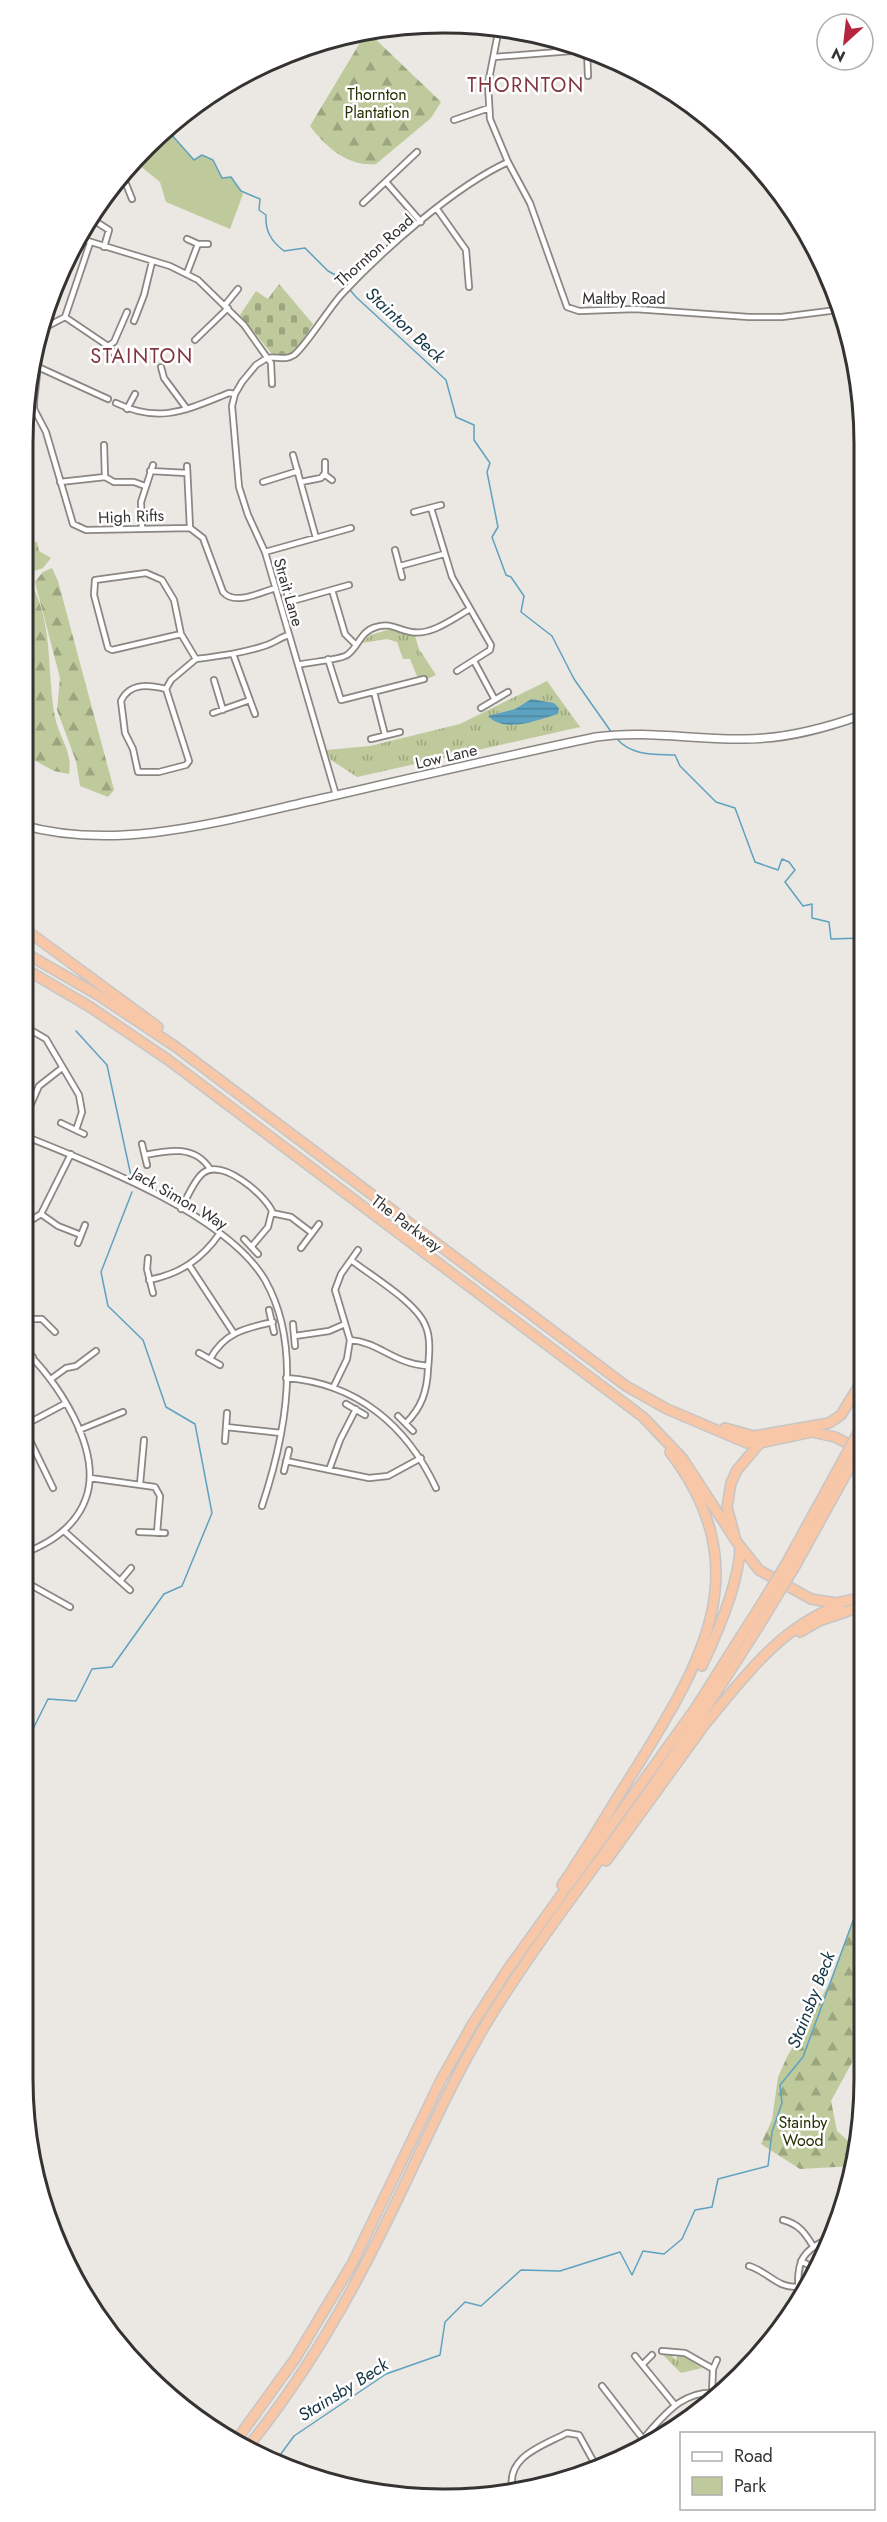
<svg xmlns="http://www.w3.org/2000/svg" width="887" height="2522" font-family="Jost,sans-serif">
<style>
.grass{fill:url(#grass-tufts);fill-rule:evenodd}
.forest{fill:url(#forest-firs)}
.cemetery{fill:url(#cemetery-stones)}
.green{fill:#beca9b}
.water{fill:url(#water-rules)}
.lines{fill:none;stroke-linecap:round;stroke-linejoin:round}
.stream{stroke:#5ea2c1;stroke-width:1.5}
.street-casing{stroke:#8a8782;stroke-width:8}
.secondary-casing{stroke:#8a8782;stroke-width:10}
.highway-casing{stroke:#c6c6c6;stroke-width:12}
.street{stroke:#fff;stroke-width:4.5}
.secondary{stroke:#fff;stroke-width:7}
.highway{stroke:#f7c7a7;stroke-width:9}
.highway-bridge-casing{stroke:#c6c6c6;stroke-width:12;stroke-linecap:butt}
.highway-bridge{stroke:#f7c7a7;stroke-width:9}
.labels{text-anchor:middle;stroke-width:5;stroke-linejoin:round;paint-order:stroke}
.park-label{font-size:16px;fill:#272f01;stroke:#fff}
.street-label{font-size:16px;fill:#353332;stroke:#fff}
.water-label{font-size:18px;font-style:italic;fill:#163644;stroke:#fff}
.quarter-label{font-size:20px;letter-spacing:1.5px;fill:#80383e;stroke:#fff}
.rim{fill:none;stroke:#353332;stroke-width:3}
</style>
<defs>
<pattern id="grass-tufts" width="24" height="20" patternUnits="userSpaceOnUse" patternTransform="scale(1.5)"><rect width="24" height="20" fill="#beca9b"/><path d="M3 7l-1-3M5 7V3M7 7l1-3M15 17l-1-3M17 17v-4M19 17l1-3" fill="none" stroke="#9ba57f"/></pattern>
<pattern id="forest-firs" width="22" height="20" patternUnits="userSpaceOnUse" patternTransform="scale(1.5)"><rect width="22" height="20" fill="#beca9b"/><path d="M5 1l3.5 6h-7zM16 11l3.5 6h-7z" fill="#9ba57f"/></pattern>
<pattern id="cemetery-stones" width="16" height="16" patternUnits="userSpaceOnUse" patternTransform="scale(1.5)"><rect width="16" height="16" fill="#beca9b"/><path d="M2 7V4a2 2 0 0 1 4 0v3zM10 15v-3a2 2 0 0 1 4 0v3z" fill="#9ba57f"/></pattern>
<pattern id="water-rules" width="6" height="5" patternUnits="userSpaceOnUse" patternTransform="scale(1.5)"><rect width="6" height="5" fill="#5ea2c1"/><path d="M0 2.5h6" fill="none" stroke="#4e859d"/></pattern>
</defs>
<rect width="100%" height="100%" fill="#ebe7e2"/>
<!-- grass -->
<path class="grass" d="M 391,629 L 415,636 L 419,649 L 436,675 L 427,679 L 417,676 L 410,659 L 403,659 L 397,642 L 387,639 L 362,643 L 370,635 Z
M 547,681 L 580,727 L 357,777 L 331,760 L 326,750 L 370,746 L 460,724 ZM 531,699 L 557,714 L 514,725 L 489,716 L 515,709 Z
M 669,2353 L 676,2360 L 678,2354 L 681,2354 L 702,2368 L 681,2373 L 663,2355 Z"/>
<!-- forest -->
<path class="forest" d="M 367,31 L 441,102 L 431,118 L 376,164 C 348,167 326,147 310,126 Z
M 32,542 L 37,542 L 39,551 L 51,558 L 43,568 L 23,575 L 23,552 L 27,554 Z
M 52,568 L 58,581 L 114,790 L 108,797 L 80,786 L 76,761 L 57,710 L 60,678 L 35,582 L 43,572 Z
M 26,586 L 34,589 C 53,629 47,674 55,717 C 59,738 73,751 69,774 L 54,771 L 23,754 L 22,591 Z
M 864,1895 L 864,2035 L 861,2038 L 856,2055 L 831,2101 L 837,2131 L 855,2147 L 853,2166 L 800,2169 L 761,2144 L 772,2120 L 778,2077 L 787,2057 L 829,1984 Z"/>
<!-- cemetery -->
<path class="cemetery" d="M 279,284 L 313,324 L 296,351 L 286,357 L 272,354 L 240,315 L 256,291 L 268,299 Z"/>
<!-- green -->
<path class="green" d="M 170,133 L 194,160 L 202,155 L 213,160 L 222,177 L 231,177 L 243,194 L 230,229 L 166,202 L 160,182 L 134,161 L 159,134 Z"/>
<!-- water -->
<path class="water" d="M 531,699 L 554,703 L 559,708 L 558,714 C 537,720 506,734 488,716 L 515,709 Z"/>
<g class="lines">
<!-- stream -->
<path class="stream" d="M 159,134 L 170,133 L 194,160 L 202,155 L 213,160 L 222,178 L 231,177 L 241,191 L 260,199 L 259,210 L 266,215 C 265,231 271,241 284,251 L 305,248 L 328,271 L 339,277 L 356,297 L 446,380 L 456,417 L 474,425 L 474,440 L 490,463 L 487,472 L 498,527 L 492,537 L 506,575 L 511,577 L 524,596 L 521,612 L 552,636 L 574,679 L 612,733
M 617,739 C 632,756 654,754 675,755 L 680,766 L 716,802 L 735,808 L 755,862 L 778,870 L 782,859 L 789,862 L 795,870 L 785,882 L 803,906 L 812,904 L 812,918 L 829,922 L 831,939 L 862,938
M 76,1031 L 107,1065 L 131,1176
M 22,1740 L 34,1727 L 48,1699 L 76,1701 L 92,1669 L 112,1667 L 164,1594 L 182,1586 L 212,1513 L 195,1424 L 166,1407 L 143,1340 L 108,1306 L 101,1272 L 132,1192
M 275,2462 L 294,2436 L 386,2374 L 440,2355 L 445,2322 L 465,2302 L 481,2306 L 521,2270 L 560,2271 L 620,2252 L 632,2275 L 643,2251 L 664,2254 L 682,2239 L 695,2210 L 712,2207 L 718,2179 L 768,2166 L 772,2132 L 782,2103 L 780,2085 L 803,2057 L 861,1899 L 864,1896"/>
<!-- street casing -->
<g class="street-casing">
<path id="street" d="M 499,28 L 488,84 L 490,119 L 508,162 L 530,203 L 567,307 L 579,311 L 635,309 L 749,317 L 782,317 L 837,310
M 587,51 L 588,76
M 494,57 L 584,50
M 454,120 L 489,108
M 122,174 L 132,199
M 386,182 L 421,222
M 363,203 L 417,152
M 437,209 L 466,250 L 469,287
M 90,218 L 109,230 L 104,247
M 78,238 L 170,266 L 198,280 L 244,325 L 261,349 L 271,363 L 272,384
M 187,239 L 198,244 L 208,244
M 90,243 L 65,317 L 42,329 L 34,401 L 34,409 L 46,432 L 73,524 L 86,530 L 190,528 L 203,538 L 223,592 C 235,606 261,592 276,588
M 187,273 L 198,244
M 225,305 L 238,289
M 65,317 L 108,346 L 117,357
M 134,321 L 144,295 L 152,262
M 195,340 L 228,308
M 108,346 L 114,342 L 127,312
M 267,358 L 256,365 L 242,382 L 235,394 L 232,406 L 239,487 L 248,515 L 265,552 L 336,795
M 267,358 C 277,356 285,361 294,355 C 305,347 329,308 342,294 C 383,250 454,187 508,162
M 38,367 L 108,399
M 161,367 L 164,378 L 187,409
M 116,403 C 160,424 186,410 229,393 L 235,394
M 127,409 L 135,394
M 104,445 L 105,477
M 293,455 L 316,538
M 187,466 L 190,528
M 150,471 L 187,473
M 324,474 L 332,480
M 60,482 L 105,477 L 114,482 L 134,482 L 145,486
M 263,482 L 298,471
M 301,482 L 321,478 L 325,473 L 325,462
M 431,508 L 452,577 L 491,645 L 490,650 L 457,671
M 414,512 L 441,505
M 142,528 L 141,502 L 153,465
M 395,550 L 402,577
M 265,552 L 351,528
M 400,566 L 444,554
M 332,590 L 345,634 L 355,644
M 287,594 L 292,610
M 289,602 L 349,585
M 181,634 L 112,650 L 108,648 L 94,595 L 95,580 L 146,573 L 162,580 L 174,600 L 181,634 L 196,659
M 233,654 L 255,714
M 196,659 C 220,656 244,653 267,645 C 275,642 281,637 289,635
M 328,659 L 341,700 L 424,679
M 474,661 L 495,700
M 298,665 C 309,662 340,660 347,655 C 359,647 360,631 376,627 C 390,622 398,630 411,632 C 431,636 454,618 470,609
M 214,680 L 223,710
M 166,689 C 149,685 130,682 121,701 L 125,733 L 133,749 L 138,772 L 159,772 L 186,765 L 189,761 L 166,689 L 171,680 L 196,659
M 374,692 L 385,735
M 481,708 L 508,692
M 213,713 L 250,700
M 371,739 L 400,732
M 22,1025 L 46,1039 L 79,1095 L 82,1112 L 76,1130
M 61,1123 L 84,1134
M 22,1124 L 39,1086 L 62,1068
M 22,1135 C 92,1163 226,1214 265,1280 C 303,1347 285,1437 262,1506
M 142,1144 L 147,1165
M 145,1155 C 169,1150 195,1145 210,1169
M 181,1209 C 187,1198 194,1180 203,1173 C 222,1158 264,1194 272,1211 L 268,1227 L 252,1246
M 272,1213 L 291,1217 L 312,1233
M 41,1214 L 58,1226 L 81,1235
M 22,1226 L 41,1214 L 71,1154
M 244,1239 L 258,1254
M 78,1243 L 85,1225
M 301,1248 L 319,1224
M 148,1258 L 147,1269 L 153,1293
M 351,1260 C 371,1276 418,1303 426,1327 C 431,1339 429,1356 428,1369 C 427,1391 422,1407 406,1423
M 189,1265 L 233,1332
M 22,1280 L 25,1280
M 149,1280 C 180,1274 202,1259 220,1233
M 269,1310 L 274,1332
M 293,1324 L 295,1346
M 22,1326 L 29,1319 L 42,1319 L 55,1332
M 295,1336 L 329,1331 L 345,1324
M 350,1340 C 379,1342 394,1364 428,1366
M 22,1348 C 57,1379 103,1450 86,1498 C 76,1527 49,1544 22,1554
M 199,1353 L 220,1365
M 210,1359 C 224,1333 245,1328 273,1322
M 22,1366 L 33,1357
M 286,1378 C 357,1383 407,1426 436,1488
M 51,1379 L 66,1368 L 76,1366 L 96,1351
M 333,1388 L 347,1359 L 350,1340 L 335,1290 L 341,1274 L 358,1250
M 346,1404 L 365,1415
M 398,1416 L 413,1431
M 226,1427 L 281,1433
M 79,1430 L 123,1412
M 225,1441 L 227,1413
M 286,1461 L 369,1478 L 388,1476 L 421,1458
M 329,1470 L 340,1440 L 356,1409
M 284,1471 L 289,1450
M 90,1478 L 155,1487 L 160,1496 L 157,1533
M 140,1484 L 144,1440
M 53,1488 L 23,1426 L 66,1403
M 64,1531 L 130,1590
M 139,1532 L 165,1533
M 22,1580 L 70,1607
M 120,1581 L 131,1568
M 22,1619 L 26,1615
M 783,2220 C 799,2224 805,2233 813,2246
M 801,2261 L 814,2268
M 749,2266 C 767,2271 777,2288 797,2287
M 798,2302 C 799,2271 793,2255 826,2240
M 662,2351 L 685,2353 L 713,2369 L 712,2392
M 635,2356 L 675,2405
M 643,2364 L 652,2355
M 713,2369 L 717,2360
M 602,2386 L 643,2439 L 642,2444
M 643,2439 C 665,2414 684,2388 721,2393
M 513,2492 C 504,2457 542,2446 567,2433 L 579,2435 L 596,2466"/>
</g>
<!-- secondary casing -->
<g class="secondary-casing">
<path id="secondary" d="M 22,825 C 120,853 229,819 324,798 C 415,777 505,756 596,737 C 646,730 694,740 744,739 C 785,739 823,729 862,715"/>
</g>
<!-- highway casing -->
<g class="highway-casing">
<path id="highway" d="M 22,927 L 158,1027
M 22,951 L 98,995 L 176,1047 L 626,1386 L 667,1409 L 747,1443 L 758,1444
M 22,967 L 90,1007 L 167,1059 L 643,1417 L 683,1459 L 736,1541
M 725,1428 L 754,1436 L 829,1423 L 841,1415 L 863,1379
M 859,1431 L 863,1423
M 858,1449 L 835,1437 L 812,1432 L 760,1443 L 737,1470 L 731,1483 L 727,1507 L 736,1541 L 759,1570 L 811,1599 L 836,1603 L 863,1597
M 786,1564 L 842,1462
M 794,1568 L 851,1465
M 800,1632 L 819,1621 L 863,1606
M 702,1666 C 717,1634 739,1584 740,1548
M 706,1723 C 745,1676 780,1627 840,1605
M 606,1861 L 708,1720
M 562,1885 C 589,1846 612,1805 638,1765 C 704,1658 758,1568 670,1452
M 235,2442 L 295,2359 L 352,2264 L 441,2080 L 472,2025 L 508,1969 L 695,1709 L 764,1600
M 246,2449 C 295,2389 337,2320 372,2251 C 412,2174 444,2093 489,2019 C 531,1951 580,1887 627,1822 C 677,1752 726,1680 771,1606"/>
</g>
<!-- street -->
<use href="#street" class="street"/>
<!-- secondary -->
<use href="#secondary" class="secondary"/>
<!-- highway -->
<use href="#highway" class="highway"/>
<!-- highway-bridge casing -->
<g class="highway-bridge-casing">
<path id="highway-bridge" d="M 842,1462 L 859,1431
M 851,1465 L 863,1442
M 764,1600 L 786,1564
M 771,1606 L 794,1568"/>
</g>
<!-- highway-bridge -->
<use href="#highway-bridge" class="highway-bridge"/>
</g>
<g class="labels">
<!-- park labels -->
<g class="park-label">
<text x="377" y="100">Thornton<tspan x="377" dy="18">Plantation</tspan></text>
<text x="803" y="2128">Stainby<tspan x="803" dy="18">Wood</tspan></text>
</g>
<!-- street labels -->
<g class="street-label">
<text transform="translate(374 250) rotate(-42)" y="6">Thornton Road</text>
<text x="624" y="304">Maltby Road</text>
<text transform="translate(131 516) rotate(-2)" y="6">High Rifts</text>
<text transform="translate(289 592) rotate(74)" y="6">Strait Lane</text>
<text transform="translate(446 756) rotate(-13)" y="6">Low Lane</text>
<text transform="translate(180 1198) rotate(30)" y="6">Jack Simon Way</text>
<text transform="translate(407 1223) rotate(37)" y="6">The Parkway</text>
</g>
<!-- water labels -->
<g class="water-label">
<text transform="translate(405 325) rotate(43)" y="6">Stainton Beck</text>
<text transform="translate(811 2000) rotate(-69)" y="6">Stainsby Beck</text>
<text transform="translate(343 2390) rotate(-32)" y="6">Stainsby Beck</text>
</g>
<!-- quarter labels -->
<g class="quarter-label">
<text x="526" y="92">THORNTON</text>
<text x="142" y="363">STAINTON</text>
</g>
</g>
<!-- crop -->
<path d="M0 0H887V2522H0ZM443 33H444A410 410 0 0 1 854 443V2079A410 410 0 0 1 444 2489H443A410 410 0 0 1 33 2079V443A410 410 0 0 1 443 33Z" fill="#fff" fill-rule="evenodd"/>
<path class="rim" d="M443 33H444A410 410 0 0 1 854 443V2079A410 410 0 0 1 444 2489H443A410 410 0 0 1 33 2079V443A410 410 0 0 1 443 33Z"/>
<!-- legend -->
<rect x="680" y="2432" width="195" height="78" fill="#ffffff" stroke="#aeadad" stroke-width="1.5"/>
<rect x="692" y="2452" width="30" height="9" fill="#ffffff" stroke="#aeadad" stroke-width="1.5"/>
<text x="734" y="2462" font-size="18" fill="#353332">Road</text>
<rect x="692" y="2477" width="30" height="18" fill="#beca9b" stroke="#aeadad" stroke-width="1.5"/>
<text x="734" y="2492" font-size="18" fill="#353332">Park</text>
<!-- north arrow -->
<g transform="translate(845 42) rotate(207)"><circle r="28" fill="#ffffff" stroke="#aeadad" stroke-width="1.5"/>
<path d="M0-4.5L10 22L0 15L-10 22Z" fill="#b6243f"/>
<text y="-9" font-size="16" font-weight="bold" text-anchor="middle" fill="#353332">N</text>
</g>
</svg>
